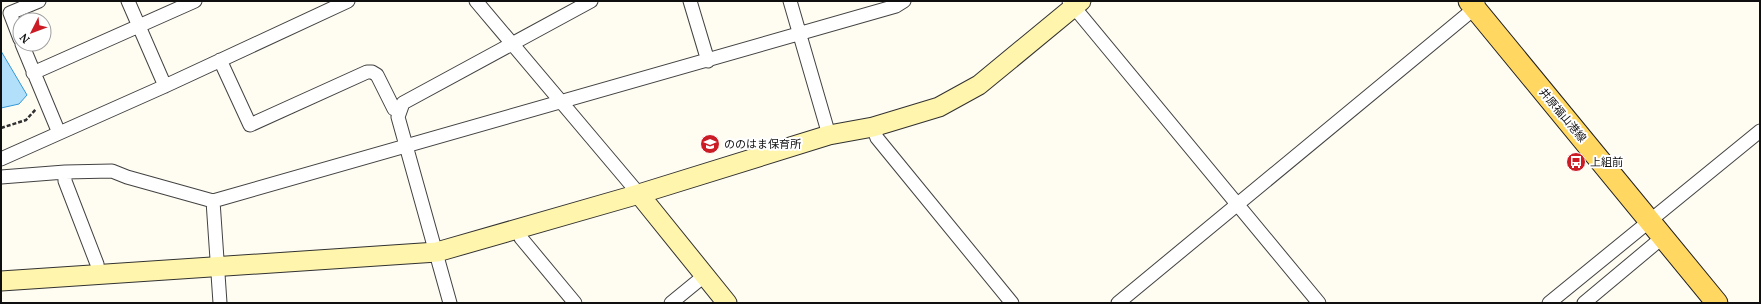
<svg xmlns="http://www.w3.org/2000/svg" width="1761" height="304" font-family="'PT Serif','Noto Sans JP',serif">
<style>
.water{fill:#b2e0fb;stroke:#3398d7}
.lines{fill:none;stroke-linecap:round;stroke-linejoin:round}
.street-casing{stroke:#424242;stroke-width:15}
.secondary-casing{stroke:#313131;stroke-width:21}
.primary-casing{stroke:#202020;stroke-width:23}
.path{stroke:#313131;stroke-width:2.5;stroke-dasharray:4 2;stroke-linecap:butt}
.street{stroke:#fff;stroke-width:13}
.secondary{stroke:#fff5ac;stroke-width:19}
.primary{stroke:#ffd761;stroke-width:21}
.labels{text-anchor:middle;stroke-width:4;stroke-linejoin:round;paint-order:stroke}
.street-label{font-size:11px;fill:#0f0f0f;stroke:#fff}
.poi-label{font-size:11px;fill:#0f0f0f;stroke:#fff;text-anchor:start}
</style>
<rect width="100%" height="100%" fill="#fffcf1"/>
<!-- water -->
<path class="water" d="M 1,51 L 27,95 L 19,104 L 1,108 Z"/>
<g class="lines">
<!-- street casing -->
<g class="street-casing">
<path id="street" d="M 128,1 L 165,86
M 476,1 L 639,194
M 690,1 L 708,61
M 790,1 L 829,135
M 1069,1 L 1319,303
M 20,39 L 10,13 L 39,1
M 22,44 L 59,133
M 220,60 L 250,125 L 367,72 L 372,72 L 377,75 L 394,109 L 399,111
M 33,73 L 195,1
M 873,127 L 877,138 L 1012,303
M 1,159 L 165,86 L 348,1
M 65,172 L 65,181 L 97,264 L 98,273
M 1,177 L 65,172 L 112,171 L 127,177 L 213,201 L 896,6 L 904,1
M 213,201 L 220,303
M 518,228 L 521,238 L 575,303
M 450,303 L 398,117 L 403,103 L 591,1
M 671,303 L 704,276
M 1118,303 L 1475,8 L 1478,2
M 1549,303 L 1760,131
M 1584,303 L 1663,237"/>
</g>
<!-- secondary casing -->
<g class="secondary-casing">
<path id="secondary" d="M 639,194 L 727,303
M 1,281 L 437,252 L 639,194 L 829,135 L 873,127 L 939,107 L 979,85 L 1081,1"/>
</g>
<!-- primary casing -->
<g class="primary-casing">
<path id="primary" d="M 1469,1 L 1717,303"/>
</g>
<!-- path -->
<path class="path" d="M 1,128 L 26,120 L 36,109"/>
<!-- street -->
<use href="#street" class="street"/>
<!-- secondary -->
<use href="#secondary" class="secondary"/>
<!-- primary -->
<use href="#primary" class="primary"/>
</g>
<!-- icons -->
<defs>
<g id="school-disc" transform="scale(1)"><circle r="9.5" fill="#cb1c26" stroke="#fff"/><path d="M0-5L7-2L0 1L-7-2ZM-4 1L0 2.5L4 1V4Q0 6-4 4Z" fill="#fff"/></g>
<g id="bus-disc" transform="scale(1)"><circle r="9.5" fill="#cb1c26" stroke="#fff"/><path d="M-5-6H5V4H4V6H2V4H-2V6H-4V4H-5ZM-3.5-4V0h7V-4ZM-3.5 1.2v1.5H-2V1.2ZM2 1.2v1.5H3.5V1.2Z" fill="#fff"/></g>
</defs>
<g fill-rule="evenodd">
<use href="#school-disc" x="710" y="144"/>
<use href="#bus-disc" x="1576" y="162"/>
</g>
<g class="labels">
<!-- street labels -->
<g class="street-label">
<text transform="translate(1563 115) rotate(50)" y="4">井原福山港線</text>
</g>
<!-- poi labels -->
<g class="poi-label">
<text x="724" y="148">ののはま保育所</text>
<text x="1590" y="166">上組前</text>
</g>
</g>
<!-- border -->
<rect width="1761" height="304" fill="none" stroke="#0f0f0f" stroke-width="4"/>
<!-- north arrow -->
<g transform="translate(32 32) rotate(228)"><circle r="19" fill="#ffffff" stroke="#9f9f9f"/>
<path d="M0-3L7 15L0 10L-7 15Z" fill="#cb1c26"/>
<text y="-6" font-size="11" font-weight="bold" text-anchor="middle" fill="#0f0f0f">N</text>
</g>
</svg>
